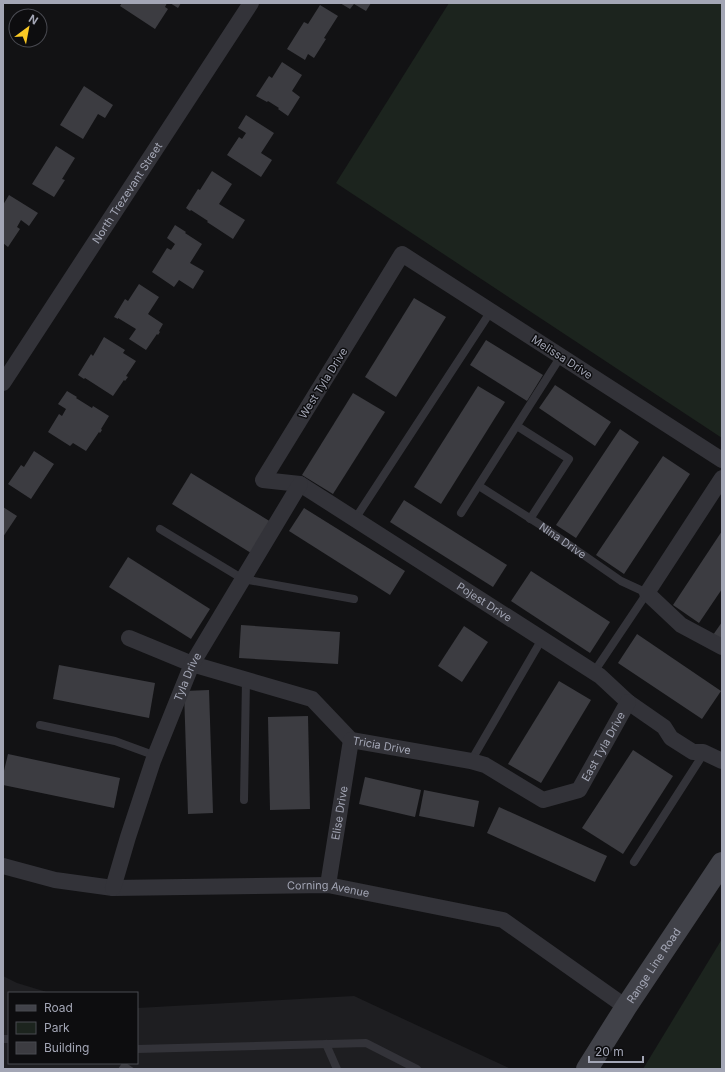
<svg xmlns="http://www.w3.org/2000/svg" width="725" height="1072" viewBox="0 0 725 1072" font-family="Inter,sans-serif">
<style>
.built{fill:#1e1e21}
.green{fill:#1c241e}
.building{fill:#3c3c41}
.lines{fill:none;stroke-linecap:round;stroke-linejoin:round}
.service{stroke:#333339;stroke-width:8}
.minor{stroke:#333339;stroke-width:16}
.secondary{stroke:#414249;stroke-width:22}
.labels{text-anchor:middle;stroke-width:3;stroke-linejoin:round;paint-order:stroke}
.street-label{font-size:11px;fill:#a3a6b5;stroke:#0d0d0f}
</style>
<rect width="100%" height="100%" fill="#121214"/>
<!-- built -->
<polygon class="built" points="3,976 17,983 50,993 9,993 9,1063 137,1063 137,1008 354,996 511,1069 3,1069"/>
<!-- green -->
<g class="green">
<polygon points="449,3 722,3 722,438 336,183"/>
<polygon points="722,939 722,1069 643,1069"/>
</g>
<!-- building -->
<g class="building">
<polygon points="122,3 167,3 165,7 168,9 155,29 120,6"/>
<polygon points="170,3 181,3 178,8"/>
<polygon points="340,3 371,3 366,11 354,4 350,9"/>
<polygon points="320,5 338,16 324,38 326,39 314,58 308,54 305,60 287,49 304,22 308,24"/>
<polygon points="282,62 302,75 292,91 300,97 288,116 278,109 279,108 268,101 267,102 256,96 269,76 272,78"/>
<polygon points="84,86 113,105 105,118 98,114 83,139 60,125"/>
<polygon points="246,115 274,133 261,153 272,160 261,177 227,155 239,137 242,139 246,133 238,128"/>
<polygon points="56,146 75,158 62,179 65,180 54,197 32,184"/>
<polygon points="212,171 232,184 219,204 245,220 233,239 207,222 208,221 191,210 190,211 186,208 198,189 200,190"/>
<polygon points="9,195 38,213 29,226 21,220 17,227 20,229 8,247 3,243 3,205"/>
<polygon points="175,225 186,232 185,233 202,244 190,263 204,271 193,289 179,280 174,287 152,272 167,248 171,250 175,244 167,238"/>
<polygon points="139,284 159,297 148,314 163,324 159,331 160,332 158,335 157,334 146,350 129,339 136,329 118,318 118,319 114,317 125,299 128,301"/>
<polygon points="414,298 446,317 396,397 365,377"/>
<polygon points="104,337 125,350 123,353 136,361 126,376 128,377 125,381 124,380 113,396 85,378 84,379 78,375 91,354 93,356"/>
<polygon points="486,340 543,375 527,401 470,365"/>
<polygon points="555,385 611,422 595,446 539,408"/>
<polygon points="478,386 505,402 441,504 414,487"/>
<polygon points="67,391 77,397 76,398 92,408 93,406 109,416 101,429 102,430 100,433 99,432 86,451 73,443 70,446 48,432 59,414 62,416 66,409 58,404"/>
<polygon points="353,393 385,412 333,494 302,475"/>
<polygon points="620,429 639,442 576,538 556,525"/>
<polygon points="34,451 54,464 31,499 8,484 21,465 24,467"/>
<polygon points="663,456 690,474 624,574 596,555"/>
<polygon points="191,473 271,522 251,553 172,504"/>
<polygon points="404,500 507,565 493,587 390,522"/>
<polygon points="3,507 17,516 3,537"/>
<polygon points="304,508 405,571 390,595 289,531"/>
<polygon points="722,531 722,589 699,623 673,605"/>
<polygon points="128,557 210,609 191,639 109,587"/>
<polygon points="531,571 610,622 590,653 511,601"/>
<polygon points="722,622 722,641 713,635"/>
<polygon points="241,625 340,632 338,664 239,658"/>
<polygon points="464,626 488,642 462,682 438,666"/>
<polygon points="637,634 721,691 702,719 618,663"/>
<polygon points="59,665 155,683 149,718 53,699"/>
<polygon points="559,681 591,700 541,783 508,764"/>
<polygon points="209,690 213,813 188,814 184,691"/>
<polygon points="308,716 310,809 270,810 268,717"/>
<polygon points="633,750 673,776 623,854 582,828"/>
<polygon points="8,754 120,778 114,808 3,785 3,775"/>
<polygon points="365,777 421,790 415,817 359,804"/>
<polygon points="424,790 479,801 474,827 419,816"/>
<polygon points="499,807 607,856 595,882 487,833"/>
<polygon points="122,1063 126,1063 135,1069 118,1069"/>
</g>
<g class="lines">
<!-- service -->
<g class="service">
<polyline points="517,426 569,459 530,519"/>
<path id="s1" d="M479,486l60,38 82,57 26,12 -53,79"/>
<polyline points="461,513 561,356"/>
<polyline points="355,519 491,311"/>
<polyline points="160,529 243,579 354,599"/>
<polyline points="40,725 115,741 156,756"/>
<polyline points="471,761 542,639"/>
<polyline points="244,800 246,679"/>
<polyline points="634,862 704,753"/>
<polyline points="3,1039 9,1039"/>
<polyline points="326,1044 337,1069"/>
<polyline points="137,1049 366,1043 417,1069"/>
</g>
<!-- minor -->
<g class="minor">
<path id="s2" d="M3,383l248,-380"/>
<path id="s3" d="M722,460l-320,-206 -139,226 37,4 300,192 28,26 36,25 7,11 22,14h10l19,9"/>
<polyline points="722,478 647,593 681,625 722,647"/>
<path id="s4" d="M129,638l63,26 120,35 39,41 120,21 14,4 58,35 36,-10 49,-88"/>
<path id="s5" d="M3,866l52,14 58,8 215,-3 175,35 123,87"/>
<path id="s6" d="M328,885l23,-145"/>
<path id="s7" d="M113,888l15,-51 25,-76 39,-97 108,-180"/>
</g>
<!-- secondary -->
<path class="secondary" id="s8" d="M587,1069l39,-62 96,-144"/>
</g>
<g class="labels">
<!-- street labels -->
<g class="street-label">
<text dy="4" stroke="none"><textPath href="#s2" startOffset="227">North Trezevant Street</textPath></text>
<text transform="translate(562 357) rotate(33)" y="4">Melissa Drive</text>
<text transform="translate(323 383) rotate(-58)" y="4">West Tyla Drive</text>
<text dy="4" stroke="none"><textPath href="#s1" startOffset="100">Nina Drive</textPath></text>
<text dy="4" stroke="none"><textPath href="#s3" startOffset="902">Pojest Drive</textPath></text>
<text dy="4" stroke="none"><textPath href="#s7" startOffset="224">Tyla Drive</textPath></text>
<text dy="4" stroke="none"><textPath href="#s4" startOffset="281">Tricia Drive</textPath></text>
<text dy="4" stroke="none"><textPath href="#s4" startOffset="541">East Tyla Drive</textPath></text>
<text dy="4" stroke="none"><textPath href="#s6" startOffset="73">Elise Drive</textPath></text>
<text dy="4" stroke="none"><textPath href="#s5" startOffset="328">Corning Avenue</textPath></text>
<text dy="4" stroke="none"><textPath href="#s8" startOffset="123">Range Line Road</textPath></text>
</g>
</g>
<!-- border -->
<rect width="725" height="1072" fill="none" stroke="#a3a6b5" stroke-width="8"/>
<!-- legend -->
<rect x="8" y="992" width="130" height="72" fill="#0d0d0f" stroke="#494a51"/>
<rect x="16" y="1005" width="20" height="6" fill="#414249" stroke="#494a51"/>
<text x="44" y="1012" font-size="12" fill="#a3a6b5">Road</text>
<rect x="16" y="1022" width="20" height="12" fill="#1c241e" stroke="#494a51"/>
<text x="44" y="1032" font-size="12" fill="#a3a6b5">Park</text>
<rect x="16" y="1042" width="20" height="12" fill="#3c3c41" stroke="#494a51"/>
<text x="44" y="1052" font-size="12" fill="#a3a6b5">Building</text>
<!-- north arrow -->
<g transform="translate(28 28) rotate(32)"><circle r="19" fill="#0d0d0f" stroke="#494a51"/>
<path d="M0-3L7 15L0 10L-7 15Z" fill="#fac924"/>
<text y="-6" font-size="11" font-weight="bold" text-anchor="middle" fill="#a3a6b5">N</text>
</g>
<!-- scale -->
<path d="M589 1056v6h54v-6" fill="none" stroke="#a3a6b5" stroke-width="2"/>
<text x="595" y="1056" font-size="12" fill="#a3a6b5" stroke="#0d0d0f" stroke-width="3" paint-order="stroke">20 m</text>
</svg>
